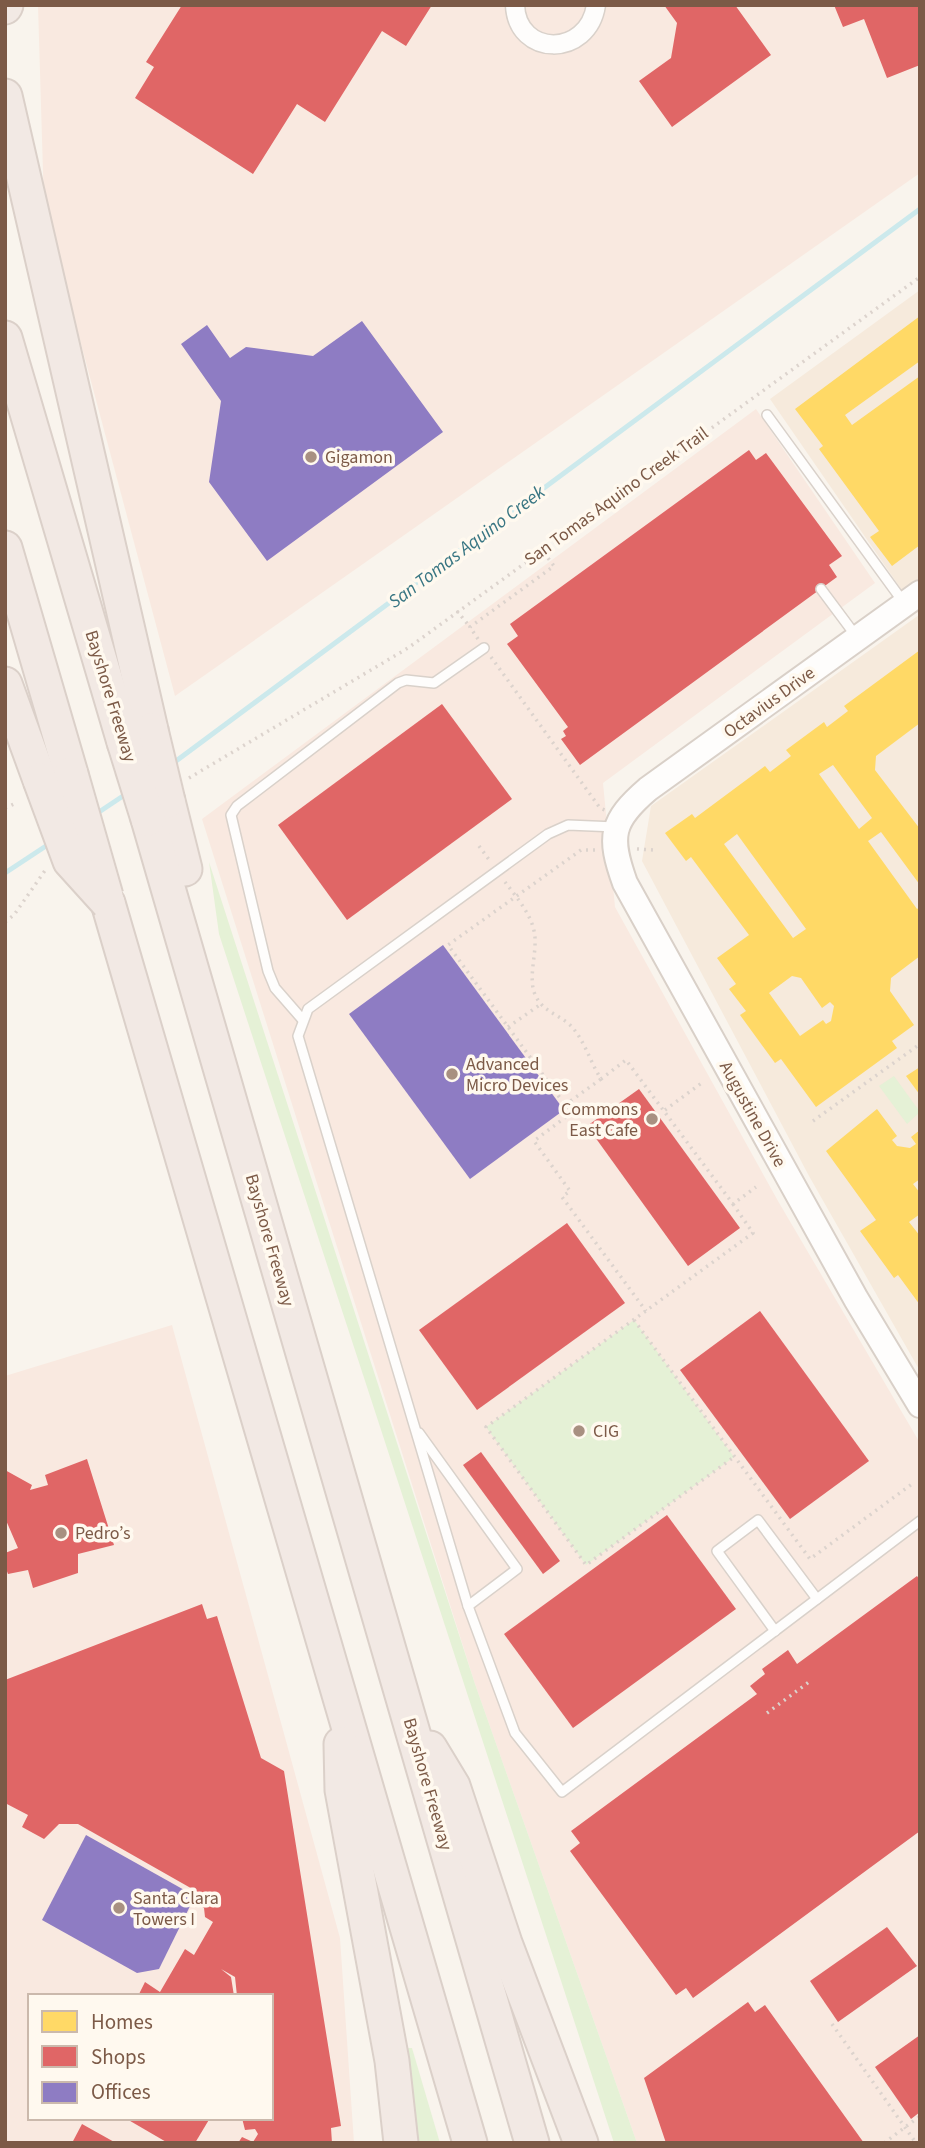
<svg xmlns="http://www.w3.org/2000/svg" width="925" height="2148" viewBox="0 0 925 2148" font-family="'Source Sans 3',sans-serif">
<style>
.residential{fill:#f6eadc}
.commercial{fill:#f9e9e0;fill-rule:evenodd}
.green{fill:#e5f1d6}
.homes{fill:#ffd966;fill-rule:evenodd}
.shops{fill:#e06666}
.offices{fill:#8e7cc3}
.lines{fill:none;stroke-linecap:round;stroke-linejoin:round}
.stream{stroke:#cce9ec;stroke-width:5}
.lane-casing{stroke:#d9d1ca;stroke-width:12}
.street-casing{stroke:#d9d1ca;stroke-width:21}
.secondary-casing{stroke:#d9d0c8;stroke-width:28}
.highway-casing{stroke:#dbd0c9;stroke-width:37}
.path{stroke:#dcd3cd;stroke-width:3.5;stroke-dasharray:2 5;stroke-linecap:butt}
.lane{stroke:#fefdfc;stroke-width:9}
.street{stroke:#fefdfc;stroke-width:18}
.secondary{stroke:#fefdfc;stroke-width:24}
.highway{stroke:#f2e9e4;stroke-width:33}
.highway-bridge-casing{stroke:#dbd0c9;stroke-width:37;stroke-linecap:butt}
.highway-bridge{stroke:#f2e9e4;stroke-width:33}
.poi-dot{fill:#a89081;stroke:#fff9ef;stroke-width:2.5}
.labels{text-anchor:middle;stroke-width:7;stroke-linejoin:round;paint-order:stroke}
.poi-label{font-size:18px;fill:#7c5a47;stroke:#fff9ef;text-anchor:start}
.street-label{font-size:18px;fill:#7c5a47;stroke:#fff9ef}
.water-label{font-size:19px;font-style:italic;fill:#397683;stroke:#fff9ef}
</style>
<rect width="100%" height="100%" fill="#f9f4ed"/>
<!-- residential -->
<polygon class="residential" points="920,290 920,1371 809,1176 642,861 651,806 919,615 770,399"/>
<!-- commercial -->
<g class="commercial">
<polygon points="38,5 920,5 920,173 175,696 44,205"/>
<polygon points="756,409 875,583 603,783 615,907 778,1201 920,1443 920,2143 637,2143 475,1684 202,819"/>
<path d="M172,1325l168,613 14,205h-349v-767zM30,1996h241v122h-241z"/>
</g>
<!-- green -->
<g class="green">
<polygon points="209,862 475,1684 637,2143 614,2143 219,934"/>
<polygon points="894,1076 920,1112 907,1124 879,1086"/>
<polygon points="634,1320 734,1457 586,1565 486,1427"/>
<polygon points="404,2048 412,2048 440,2143 412,2143"/>
</g>
<!-- homes -->
<g class="homes">
<polygon points="920,316 920,361 845,415 852,425 920,376 920,545 892,566 870,537 879,531 819,449 823,446 795,409"/>
<path d="M920,650v73l-44,33 -1,14 45,59v56l-39,-53 -13,9 49,68 3,-2v49l-29,22 -1,13 24,34 -22,16 5,7 -81,59 -35,-48 -6,4 -35,-48 6,-4 -17,-22 7,-5 -19,-26 32,-23 -58,-78 -5,4 -21,-28 27,-19 3,4 70,-52 5,6 21,-16 -5,-6 38,-28 3,5 21,-16 -4,-5zM833,765l39,53 -13,11 -40,-55zM737,834l69,95 -13,9 -69,-94zM792,976l9,2 21,30 8,-6 4,4 -3,15 -5,3 -3,-4 -23,16 -31,-43z"/>
<polygon points="920,1067 920,1095 906,1076"/>
<polygon points="877,1109 897,1136 892,1140 897,1146 910,1148 916,1144 911,1137 920,1130 920,1179 913,1184 920,1193 920,1214 909,1222 920,1236 920,1305 898,1275 894,1278 860,1231 876,1220 826,1151"/>
</g>
<!-- shops -->
<g class="shops">
<polygon points="182,5 432,5 406,46 382,31 325,122 297,104 253,174 135,98 154,67 146,62"/>
<polygon points="664,5 735,5 771,55 672,127 639,81 671,58 677,23"/>
<polygon points="834,5 920,5 920,65 887,78 864,19 843,27"/>
<polygon points="749,450 756,460 766,453 842,556 829,565 837,577 580,765 561,739 566,736 563,731 568,727 507,644 518,636 510,624"/>
<polygon points="442,704 512,799 347,920 278,825"/>
<polygon points="639,1089 740,1228 688,1266 587,1126"/>
<polygon points="567,1223 625,1303 477,1410 419,1330"/>
<polygon points="760,1311 869,1461 790,1519 680,1370"/>
<polygon points="481,1452 560,1561 543,1574 463,1465"/>
<polygon points="87,1459 114,1545 78,1554 78,1573 33,1588 28,1570 8,1574 5,1566 5,1553 18,1548 5,1518 5,1470 32,1485 30,1490 48,1485 45,1475"/>
<polygon points="667,1515 736,1609 573,1728 504,1634"/>
<polygon points="917,1576 920,1580 920,1831 693,1998 686,1988 676,1995 570,1851 580,1843 571,1831 757,1694 750,1686 765,1674 762,1669 788,1650 797,1664"/>
<polygon points="202,1604 207,1619 217,1616 261,1758 284,1771 341,2126 331,2128 332,2143 238,2143 242,2137 253,2142 258,2134 255,2129 245,2130 242,2118 271,2118 271,1996 237,1996 235,1977 221,1969 231,1977 234,1996 138,1996 145,1982 160,1992 185,1949 194,1955 213,1922 205,1917 204,1908 197,1904 203,1895 78,1824 59,1824 44,1839 22,1827 28,1815 5,1803 5,1680"/>
<polygon points="887,1927 917,1966 838,2022 810,1981"/>
<polygon points="748,2002 755,2012 765,2005 864,2143 666,2143 644,2078"/>
<polygon points="920,2035 920,2112 911,2119 875,2067"/>
<polygon points="125,2118 210,2118 195,2143 168,2143"/>
<polygon points="82,2124 116,2143 72,2143"/>
</g>
<!-- offices -->
<g class="offices">
<polygon points="362,321 443,432 267,561 209,482 221,401 181,344 207,325 230,358 246,347 313,356"/>
<polygon points="443,945 564,1110 470,1179 349,1014"/>
<polygon points="86,1835 195,1896 159,1969 137,1973 42,1920"/>
</g>
<g class="lines">
<!-- stream -->
<g class="stream">
<polyline points="172,764 920,209"/>
<polyline points="96,814 129,792"/>
<polyline points="5,873 52,842"/>
</g>
<defs>
<g id="lane">
<polyline points="767,415 904,603"/>
<polyline points="821,589 856,636"/>
<polyline points="616,827 568,825 548,834 308,1009 298,1036 468,1606 515,1733 562,1792 920,1521"/>
<polyline points="302,1019 275,988 268,971 231,815 237,806 398,683 406,680 434,683 484,648"/>
<polyline points="419,1433 517,1569 468,1606"/>
<polyline points="775,1631 717,1551 758,1520 817,1599"/>
</g>
<path id="street" d="M515,5c2,52 73,53 81,0"/>
<path id="secondary" d="M920,593l-272,196c-37,32 -40,47 -23,94l231,416 64,106"/>
<g id="highway">
<polyline points="5,7 6,5"/>
<polyline points="5,96 151,730"/>
<polyline points="5,338 124,742"/>
<polyline points="5,548 71,774"/>
<polyline points="5,684 40,780"/>
<polyline points="168,801 185,869"/>
<polyline points="148,819 532,2143"/>
<polyline points="108,903 470,2143"/>
<polyline points="341,1744 342,1790 392,2061 401,2143"/>
<polyline points="430,1748 453,1786 505,1943 581,2143"/>
</g>
</defs>
<!-- lane casing -->
<use href="#lane" class="lane-casing"/>
<!-- street casing -->
<use href="#street" class="street-casing"/>
<!-- secondary casing -->
<use href="#secondary" class="secondary-casing"/>
<!-- highway casing -->
<use href="#highway" class="highway-casing"/>
<!-- path -->
<g class="path">
<polyline points="457,611 470,627"/>
<polyline points="478,639 470,627 554,566 542,550"/>
<polyline points="491,657 600,808 605,810"/>
<polyline points="189,778 408,648 920,277"/>
<polyline points="5,808 14,804"/>
<polyline points="479,846 490,861"/>
<polyline points="637,849 655,850"/>
<polyline points="595,850 581,850 448,945 571,1113 534,1141 570,1191 562,1197 646,1311"/>
<path d="M505,882c12,16 29,35 30,56 1,18 -6,37 -1,54 7,19 22,21 35,32 15,14 21,38 32,55l25,-19 107,144 23,-17"/>
<polyline points="5,922 14,915 46,869"/>
<polyline points="508,1027 541,1004"/>
<polyline points="565,1105 601,1079"/>
<polyline points="665,1110 703,1082"/>
<polyline points="813,1121 920,1044"/>
<polyline points="733,1204 753,1233 486,1427 586,1565 734,1457"/>
<polyline points="634,1320 810,1559 912,1484"/>
<polyline points="767,1713 809,1682"/>
<polyline points="832,2024 916,2143"/>
<polyline points="884,2143 920,2116"/>
</g>
<!-- lane -->
<use href="#lane" class="lane"/>
<!-- street -->
<use href="#street" class="street"/>
<!-- secondary -->
<use href="#secondary" class="secondary"/>
<!-- highway -->
<use href="#highway" class="highway"/>
<defs>
<g id="highway-bridge">
<polyline points="151,730 168,801"/>
<polyline points="124,742 148,819"/>
<polyline points="71,774 106,896"/>
<polyline points="40,780 70,861 108,903"/>
</g>
</defs>
<!-- highway-bridge casing -->
<use href="#highway-bridge" class="highway-bridge-casing"/>
<!-- highway-bridge -->
<use href="#highway-bridge" class="highway-bridge"/>
</g>
<!-- markers -->
<g class="poi-dot">
<circle cx="311" cy="457" r="7"/>
<circle cx="452" cy="1074" r="7"/>
<circle cx="652" cy="1119" r="7"/>
<circle cx="579" cy="1431" r="7"/>
<circle cx="61" cy="1533" r="7"/>
<circle cx="119" cy="1908" r="7"/>
</g>
<g class="labels">
<!-- poi labels -->
<g class="poi-label">
<text x="325" y="463">Gigamon</text>
<text x="466" y="1070">Advanced<tspan x="466" dy="21">Micro Devices</tspan></text>
<text x="638" y="1115" text-anchor="end">Commons<tspan x="638" dy="21">East Cafe</tspan></text>
<text x="593" y="1437">CIG</text>
<text x="75" y="1539">Pedro’s</text>
<text x="133" y="1904">Santa Clara<tspan x="133" dy="21">Towers I</tspan></text>
</g>
<!-- street labels -->
<g class="street-label">
<text transform="translate(616 496) rotate(-36)" y="6">San Tomas Aquino Creek Trail</text>
<text transform="translate(111 696) rotate(73)" y="6">Bayshore Freeway</text>
<text transform="translate(769 702) rotate(-36)" y="6">Octavius Drive</text>
<text transform="translate(753 1114) rotate(61)" y="6">Augustine Drive</text>
<text transform="translate(270 1240) rotate(74)" y="6">Bayshore Freeway</text>
<text transform="translate(428 1784) rotate(74)" y="6">Bayshore Freeway</text>
</g>
<!-- water labels -->
<g class="water-label">
<text transform="translate(466 546) rotate(-37)" y="7">San Tomas Aquino Creek</text>
</g>
</g>
<!-- border -->
<rect width="925" height="2148" fill="none" stroke="#7c5a47" stroke-width="14"/>
<!-- legend -->
<rect x="28" y="1994" width="245" height="126" fill="#fff9ef" stroke="#cbb9ac" stroke-width="2"/>
<rect x="42" y="2011" width="35" height="21" fill="#ffd966" stroke="#cbb9ac" stroke-width="2"/>
<text x="91" y="2029" font-size="21" fill="#7c5a47">Homes</text>
<rect x="42" y="2046" width="35" height="21" fill="#e06666" stroke="#cbb9ac" stroke-width="2"/>
<text x="91" y="2064" font-size="21" fill="#7c5a47">Shops</text>
<rect x="42" y="2082" width="35" height="21" fill="#8e7cc3" stroke="#cbb9ac" stroke-width="2"/>
<text x="91" y="2099" font-size="21" fill="#7c5a47">Offices</text>
</svg>
